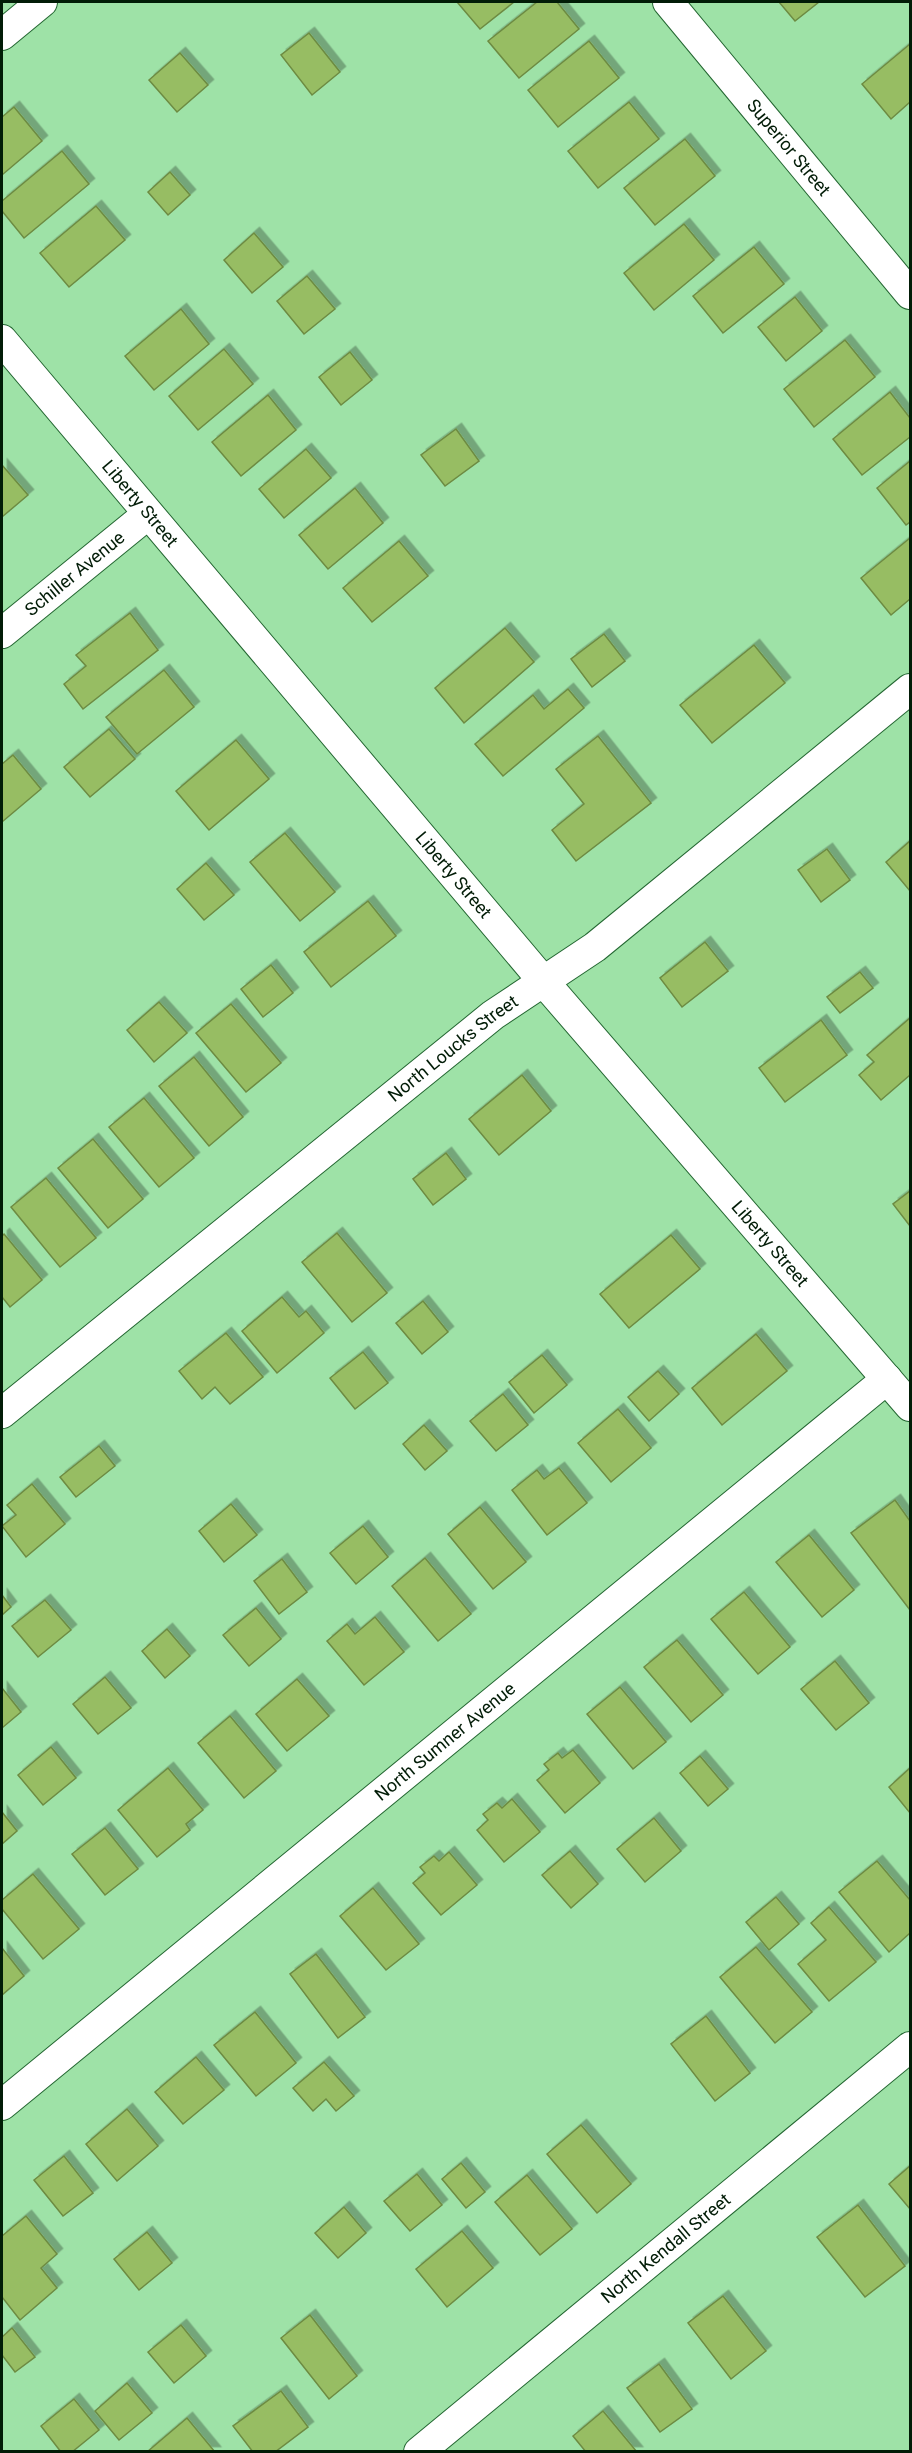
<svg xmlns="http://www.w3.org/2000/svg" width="912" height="2453" viewBox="0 0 912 2453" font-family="Roboto,sans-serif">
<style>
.building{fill:#97bd63;stroke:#6d8b42;stroke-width:1.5;filter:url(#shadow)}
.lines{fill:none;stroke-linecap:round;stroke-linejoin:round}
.street-casing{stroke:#246732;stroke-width:32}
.street{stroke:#fff;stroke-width:30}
.labels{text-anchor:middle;stroke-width:5;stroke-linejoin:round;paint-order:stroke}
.street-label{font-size:18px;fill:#021c07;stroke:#abf0b4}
</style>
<defs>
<filter id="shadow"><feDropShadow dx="5.5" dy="-5.5" stdDeviation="0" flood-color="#0004"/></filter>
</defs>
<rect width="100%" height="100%" fill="#9ee2a7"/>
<!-- building -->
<g class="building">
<polygon points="457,2 514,2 480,29"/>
<polygon points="537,2 557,2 579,29 519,78 488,41"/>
<polygon points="779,2 819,2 795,21"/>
<polygon points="309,33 340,72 312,95 281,55"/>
<polygon points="589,41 619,78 558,127 528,90"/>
<polygon points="910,44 910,102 891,119 862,84"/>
<polygon points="180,53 208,85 177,112 149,80"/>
<polygon points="629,102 659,139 598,188 568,151"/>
<polygon points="14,107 42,141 2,175 2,117"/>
<polygon points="685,139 715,176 655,225 624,188"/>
<polygon points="62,151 89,184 24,238 2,211 2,201"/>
<polygon points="170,172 190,195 168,215 148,192"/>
<polygon points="96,206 125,240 69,287 40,253"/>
<polygon points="684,224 714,260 654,310 624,273"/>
<polygon points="254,233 283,267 252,293 224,260"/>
<polygon points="754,247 784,284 723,333 693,296"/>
<polygon points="307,276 335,309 304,334 277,301"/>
<polygon points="795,297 822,331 786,361 758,327"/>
<polygon points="181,309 209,344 154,390 125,356"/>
<polygon points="845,340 875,377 814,427 784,389"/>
<polygon points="224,349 253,384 198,430 169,396"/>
<polygon points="350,352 372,380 341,405 319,377"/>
<polygon points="890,392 910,418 910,437 862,475 833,439"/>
<polygon points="268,395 296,430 241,476 212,442"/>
<polygon points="456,429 479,461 445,486 421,455"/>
<polygon points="306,449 331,478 284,518 259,489"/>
<polygon points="910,461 910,522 906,525 877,488"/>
<polygon points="2,465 28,495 2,517"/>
<polygon points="355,488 383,523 328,569 299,535"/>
<polygon points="910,538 910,599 891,615 861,578"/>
<polygon points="399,541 428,576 372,622 343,588"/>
<polygon points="130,613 158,650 83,709 64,684 86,666 76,655"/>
<polygon points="505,628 534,662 464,723 435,688"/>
<polygon points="604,634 625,661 592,687 571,659"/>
<polygon points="754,645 785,683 712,743 680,705"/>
<polygon points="164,670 194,707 137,754 106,717"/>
<polygon points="568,689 584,708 503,776 475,744 533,695 544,709"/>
<polygon points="109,729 135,759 90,797 64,767"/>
<polygon points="598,736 651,803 576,861 552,830 584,804 556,769"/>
<polygon points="236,740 269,779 209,830 176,791"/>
<polygon points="13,755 41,789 2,822 2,764"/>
<polygon points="285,833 335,892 300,921 250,862"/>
<polygon points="910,841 910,891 886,862"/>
<polygon points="827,849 850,880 821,902 798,870"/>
<polygon points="206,863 234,895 204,920 177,889"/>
<polygon points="368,901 396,936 331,987 304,952"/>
<polygon points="705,942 728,971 682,1007 660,978"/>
<polygon points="271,965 293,993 263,1017 241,989"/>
<polygon points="860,972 873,988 840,1013 827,997"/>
<polygon points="159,1002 187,1033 154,1062 127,1030"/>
<polygon points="231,1004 281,1063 246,1092 196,1033"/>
<polygon points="910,1018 910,1075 881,1100 859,1075 874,1062 867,1055"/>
<polygon points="821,1020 847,1055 785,1102 759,1068"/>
<polygon points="194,1057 243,1117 209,1146 159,1086"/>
<polygon points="522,1075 551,1111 499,1155 469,1119"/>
<polygon points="144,1098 194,1158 159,1187 109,1127"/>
<polygon points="93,1139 143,1199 108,1228 58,1168"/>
<polygon points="446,1153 466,1179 433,1205 413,1179"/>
<polygon points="46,1178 96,1238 60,1267 11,1207"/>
<polygon points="910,1191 910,1226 893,1204"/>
<polygon points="337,1233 387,1293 352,1322 302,1262"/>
<polygon points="4,1234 42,1280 10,1307 2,1297 2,1236"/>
<polygon points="671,1235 700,1269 629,1328 600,1294"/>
<polygon points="282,1297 299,1317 306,1311 324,1333 277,1373 242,1331"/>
<polygon points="423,1301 448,1332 422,1354 396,1323"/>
<polygon points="226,1333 263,1377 230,1404 215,1387 202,1399 179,1371"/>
<polygon points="756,1334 787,1371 722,1425 692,1388"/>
<polygon points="363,1352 388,1383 355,1409 330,1378"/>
<polygon points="542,1355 567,1385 534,1413 509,1382"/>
<polygon points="658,1371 679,1394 649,1421 628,1397"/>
<polygon points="503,1394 528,1425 496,1451 470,1421"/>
<polygon points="618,1409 651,1448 611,1482 578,1443"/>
<polygon points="424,1425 447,1451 425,1470 403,1444"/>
<polygon points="99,1446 115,1466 76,1497 60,1477"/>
<polygon points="559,1468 587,1503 547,1535 512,1490 537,1470 544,1479"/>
<polygon points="32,1484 65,1524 26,1557 2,1526 16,1515 7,1505"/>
<polygon points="895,1500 910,1521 910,1610 851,1533"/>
<polygon points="231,1504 257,1535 224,1562 199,1531"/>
<polygon points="480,1507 526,1562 493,1589 448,1534"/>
<polygon points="363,1526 388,1557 356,1584 330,1553"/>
<polygon points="809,1535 854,1590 822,1617 776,1562"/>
<polygon points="425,1558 471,1614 438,1641 392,1586"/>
<polygon points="282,1559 307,1592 279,1614 254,1581"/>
<polygon points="744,1592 790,1647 758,1674 711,1619"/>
<polygon points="2,1595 11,1607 2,1615"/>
<polygon points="45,1600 71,1630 38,1657 12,1626"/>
<polygon points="256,1608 281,1639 249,1666 223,1635"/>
<polygon points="375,1617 404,1652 364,1685 327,1641 347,1624 355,1634"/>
<polygon points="167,1629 190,1656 165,1678 142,1651"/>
<polygon points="677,1640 723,1695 691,1722 644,1667"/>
<polygon points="835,1661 869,1703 836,1730 801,1689"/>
<polygon points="105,1677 131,1708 98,1734 73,1704"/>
<polygon points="297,1679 329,1716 287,1751 256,1714"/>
<polygon points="620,1687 666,1742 633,1769 587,1714"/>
<polygon points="2,1688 21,1712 2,1728"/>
<polygon points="230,1716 276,1771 244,1798 198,1743"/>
<polygon points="51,1747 76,1778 43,1805 18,1775"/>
<polygon points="573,1750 600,1783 565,1813 537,1780 549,1770 544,1764 558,1753 562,1758"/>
<polygon points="700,1756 728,1789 708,1806 680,1773"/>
<polygon points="168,1768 203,1810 186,1824 190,1830 157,1857 118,1810"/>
<polygon points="910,1768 910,1813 889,1787"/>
<polygon points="512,1799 540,1832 504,1862 477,1830 488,1820 483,1814 497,1803 502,1808"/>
<polygon points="2,1812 17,1831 2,1844"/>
<polygon points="654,1818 681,1851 645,1882 617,1849"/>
<polygon points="105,1828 138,1869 105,1895 72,1854"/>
<polygon points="570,1851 598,1884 571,1908 542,1875"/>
<polygon points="449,1852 477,1885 441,1915 413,1883 425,1873 420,1867 434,1856 439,1861"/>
<polygon points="877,1861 910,1900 910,1933 889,1952 839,1892"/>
<polygon points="33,1874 79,1929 43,1959 2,1909 2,1900"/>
<polygon points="373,1888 419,1944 386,1970 340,1916"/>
<polygon points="776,1897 799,1924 769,1950 746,1922"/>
<polygon points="829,1907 876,1962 829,2001 798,1964 826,1940 811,1923"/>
<polygon points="756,1947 812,2012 775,2043 720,1977"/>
<polygon points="2,1948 24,1976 2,1995"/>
<polygon points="316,1954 365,2017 338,2038 290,1974"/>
<polygon points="255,2012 296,2063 256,2096 214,2045"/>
<polygon points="706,2016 750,2073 715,2101 671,2044"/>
<polygon points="196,2057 224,2090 183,2124 155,2092"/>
<polygon points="324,2062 354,2096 336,2111 326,2099 313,2111 293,2088"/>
<polygon points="127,2109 158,2146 117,2181 86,2144"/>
<polygon points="581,2125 631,2184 597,2213 547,2154"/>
<polygon points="64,2156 93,2193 63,2216 34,2180"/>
<polygon points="461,2163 485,2192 466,2208 442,2179"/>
<polygon points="910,2166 910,2209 889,2184"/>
<polygon points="417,2174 442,2205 410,2231 384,2201"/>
<polygon points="527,2175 572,2229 540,2255 495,2202"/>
<polygon points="858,2205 905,2266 865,2297 817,2237"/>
<polygon points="344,2207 366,2233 338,2258 315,2233"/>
<polygon points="26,2216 57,2254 41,2268 57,2288 20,2320 2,2297 2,2236"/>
<polygon points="462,2231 493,2268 447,2307 416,2269"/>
<polygon points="147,2232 172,2263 139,2290 114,2259"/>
<polygon points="723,2296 766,2351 731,2379 688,2323"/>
<polygon points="310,2315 357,2376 329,2399 281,2338"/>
<polygon points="181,2325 206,2356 174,2383 148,2352"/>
<polygon points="12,2328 35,2357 15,2372 2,2355 2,2337"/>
<polygon points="659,2364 692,2409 660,2432 627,2388"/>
<polygon points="127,2383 152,2413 119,2440 95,2411"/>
<polygon points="281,2391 308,2427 275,2452 253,2452 233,2426"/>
<polygon points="74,2399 99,2430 72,2452 61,2452 41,2426"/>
<polygon points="603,2411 637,2452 586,2452 573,2436"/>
<polygon points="187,2418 215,2452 147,2452"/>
</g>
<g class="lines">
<defs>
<g id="street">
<path id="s1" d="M668,2l242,292"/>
<polyline points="2,35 42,2"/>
<path id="s2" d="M2,340l542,642 366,424"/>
<path id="s3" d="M2,633l146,-119"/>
<path id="s4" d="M2,1413l491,-398 102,-68 315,-258"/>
<path id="s5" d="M2,2105l885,-726"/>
<path id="s6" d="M419,2452l491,-405"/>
</g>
</defs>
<!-- street casing -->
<use href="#street" class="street-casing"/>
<!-- street -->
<use href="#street" class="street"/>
</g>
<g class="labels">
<!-- street labels -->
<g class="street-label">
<text dy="6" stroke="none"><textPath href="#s1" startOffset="189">Superior Street</textPath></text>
<text dy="6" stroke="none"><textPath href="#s2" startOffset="214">Liberty Street</textPath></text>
<text dy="6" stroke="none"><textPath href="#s3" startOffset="94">Schiller Avenue</textPath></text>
<text dy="6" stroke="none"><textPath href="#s2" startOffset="700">Liberty Street</textPath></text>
<text dy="6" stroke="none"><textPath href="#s4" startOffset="580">North Loucks Street</textPath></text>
<text dy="6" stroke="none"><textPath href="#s2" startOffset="1186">Liberty Street</textPath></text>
<text dy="6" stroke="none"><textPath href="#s5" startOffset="573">North Sumner Avenue</textPath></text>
<text dy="6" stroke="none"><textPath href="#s6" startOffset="320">North Kendall Street</textPath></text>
</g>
</g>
<!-- border -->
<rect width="912" height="2453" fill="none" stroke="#021c07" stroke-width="6"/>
</svg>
